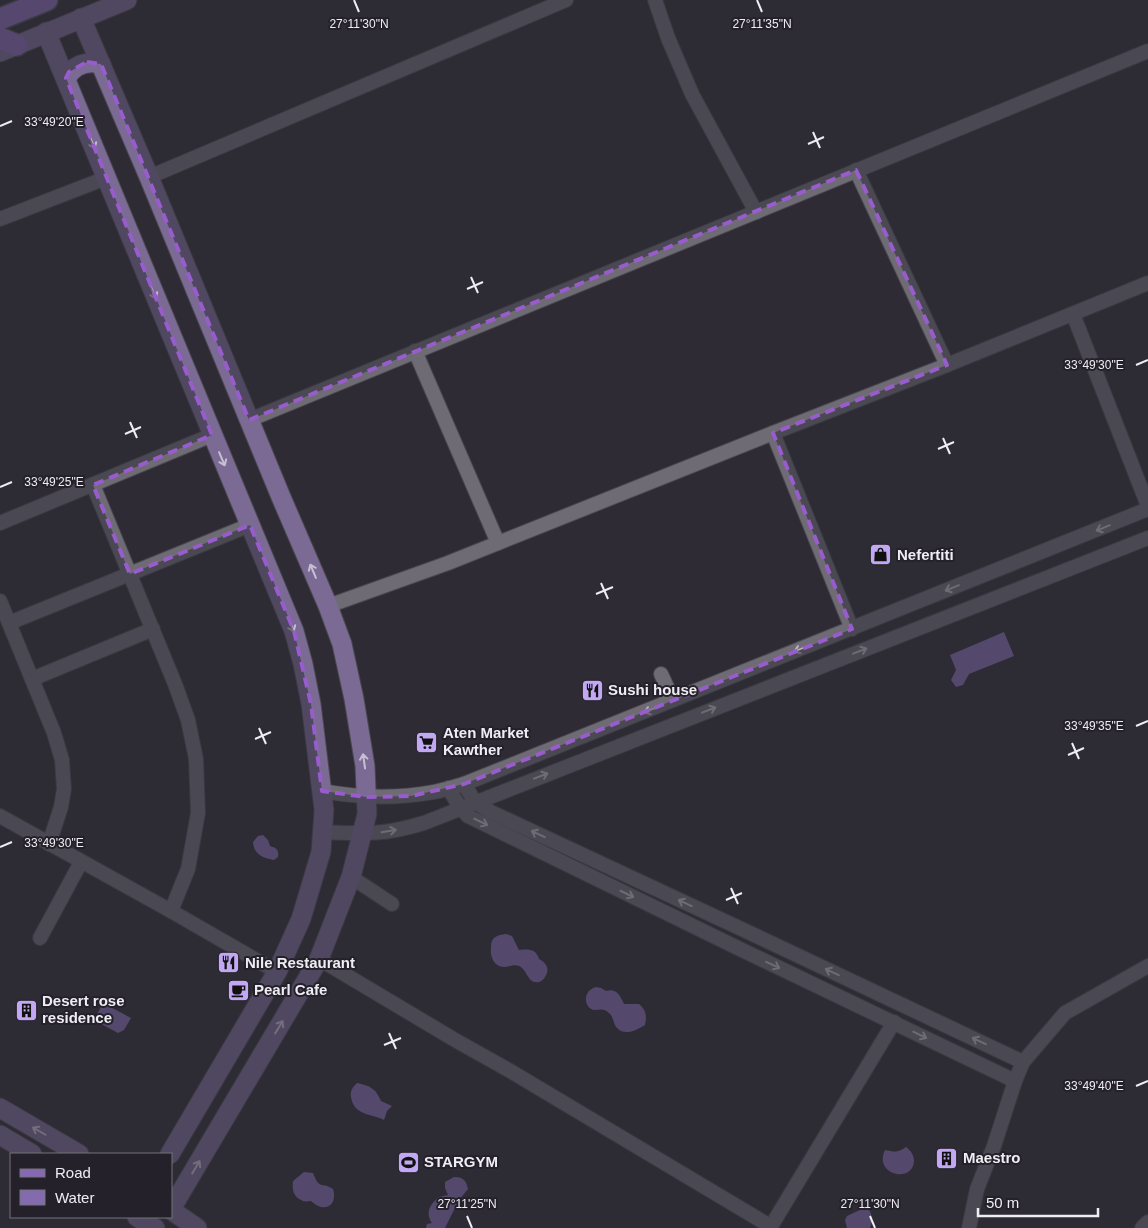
<svg xmlns="http://www.w3.org/2000/svg" width="1148" height="1228" viewBox="0 0 1148 1228" font-family="Arial,sans-serif">
<style>
.water{fill:#846baf}
.lines{fill:none;stroke-linecap:round;stroke-linejoin:round}
.street-casing{stroke:#4a474f;stroke-width:16}
.secondary-casing{stroke:#4a474f;stroke-width:21}
.primary-casing{stroke:#4a474f;stroke-width:24}
.street{stroke:#6e6b75;stroke-width:14}
.secondary{stroke:#7a6a94;stroke-width:19}
.primary{stroke:#8769b3;stroke-width:21}
.oneway{stroke:#c6bfd2}
.oneway2{stroke:#bbb9c1}
.marked{fill:none;stroke:#985ccc;stroke-width:4;stroke-dasharray:10 6;stroke-linejoin:round}
.ticks{fill:none;stroke:#efedf3;stroke-width:2}
.labels{text-anchor:middle;stroke-width:4;stroke-linejoin:round;paint-order:stroke}
.poi-label{font-size:15px;font-weight:bold;fill:#efedf3;stroke:#24212a;text-anchor:start}
.ticks-label{font-size:12px;text-anchor:middle;fill:#efedf3;stroke:#24212a;stroke-width:4;stroke-linejoin:round;paint-order:stroke}
</style>
<rect width="100%" height="100%" fill="#2e2b34"/>
<!-- water -->
<g class="water">
<polygon points="1004,632 1014,656 969,674 963,685 956,687 951,680 956,670 950,655"/>
<path d="M263,835l5,5 2,6c7,2 9,4 8,11l-4,3c-11,-2 -20,-5 -21,-18l5,-6z"/>
<path d="M506,934l6,2 7,14c10,-1 17,-1 20,9 8,4 11,11 6,18 -2,3 -3,4 -6,5 -12,2 -11,-12 -20,-16 -5,-2 -10,1 -15,1 -11,-1 -14,-11 -13,-20 0,-10 6,-12 15,-13z"/>
<path d="M596,987l5,1 5,3c10,-3 14,4 18,13h15c7,6 8,11 6,21 -8,5 -21,12 -29,2 -3,-5 -3,-11 -7,-14 -5,-5 -9,-3 -15,-3 -7,-1 -10,-10 -7,-16 2,-4 5,-6 9,-7z"/>
<polygon points="103,1003 131,1018 124,1030 118,1033 94,1020"/>
<path d="M357,1083c14,3 19,6 24,18l11,5 -5,5 -3,9c-13,-7 -30,-4 -33,-23 -1,-7 2,-10 6,-14z"/>
<path d="M906,1147c5,4 8,8 8,14 -1,23 -41,14 -29,-11 10,2 12,3 21,-3z"/>
<path d="M304,1172l9,1c7,18 8,8 20,16 3,9 0,20 -12,18 -4,-1 -7,-4 -10,-6 -3,0 -6,1 -8,0 -10,-4 -11,-11 -10,-20z"/>
<path d="M454,1177c9,0 12,3 14,12l-9,11 -14,28h-19l1,-4 5,-1c-7,-10 -2,-19 7,-26l9,-2 -3,-7v-6z"/>
<path d="M864,1208l6,3c2,6 3,10 0,17h-23l-2,-8 2,-4z"/>
</g>
<g class="lines">
<defs>
<g id="street">
<polyline points="655,0 668,38 692,94 756,212"/>
<polyline points="856,170 947,365"/>
<polyline points="149,177 566,0"/>
<polyline points="0,219 106,178"/>
<polyline points="1073,314 1148,506"/>
<polyline points="415,351 498,543"/>
<polyline points="249,420 1148,51"/>
<polyline points="773,433 852,629"/>
<polyline points="93,485 175,684 188,720 196,759 198,813 188,869 171,911"/>
<polyline points="0,523 212,435"/>
<polyline points="0,601 54,733 62,760 64,789 61,807 49,844"/>
<polyline points="328,606 448,563 773,433 947,365 1148,283"/>
<polyline points="9,623 250,525"/>
<polyline points="661,674 673,700"/>
<polyline points="32,679 153,629"/>
<polyline points="464,784 475,802 491,812 748,932 1023,1062"/>
<path d="M449,788c5,11 10,19 19,28l274,134 273,131"/>
<path d="M322,791c38,7 74,8 112,1 10,-2 20,-5 30,-8l684,-275"/>
<polyline points="0,816 171,911 277,972"/>
<path d="M322,832c20,1 40,2 60,0 14,-1 28,-5 42,-9l724,-285"/>
<polyline points="351,877 392,904"/>
<polyline points="40,938 81,862"/>
<polyline points="319,959 455,1040 512,1072 770,1226"/>
<polyline points="770,1228 894,1022"/>
<polyline points="969,1228 977,1189 994,1146 1015,1081 1023,1062 1065,1013 1148,966"/>
<polyline points="1142,1228 1148,1222"/>
</g>
<g id="secondary">
<polyline points="81,18 149,177 281,497 328,606 342,644 354,699 365,766 367,814 351,877 319,959 171,1209"/>
<polyline points="46,32 294,631 303,664 311,704 324,810 321,852 301,919 277,972 170,1154"/>
<polyline points="0,52 127,0"/>
<path d="M66,78c8,-13 20,-18 35,-14"/>
<polyline points="0,1108 79,1154"/>
<polyline points="0,1135 32,1154"/>
<polyline points="171,1210 197,1228"/>
<polyline points="137,1217 155,1228"/>
</g>
<g id="primary">
<polyline points="0,19 47,0"/>
<polyline points="0,38 17,45"/>
</g>
</defs>
<!-- street casing -->
<use href="#street" class="street-casing"/>
<!-- secondary casing -->
<use href="#secondary" class="secondary-casing"/>
<!-- primary casing -->
<use href="#primary" class="primary-casing"/>
<!-- street -->
<use href="#street" class="street"/>
<!-- secondary -->
<use href="#secondary" class="secondary"/>
<!-- primary -->
<use href="#primary" class="primary"/>
</g>
<!-- one-way arrows -->
<defs><path id="oneway-shaft" d="M-6 0H5M1.5-3L5.5 0L1.5 3" fill="none" stroke-width="1.6" stroke-linecap="round" stroke-linejoin="round" transform="scale(1.25)"/></defs>
<g class="oneway">
<use href="#oneway-shaft" transform="translate(92 142) rotate(68)"/>
<use href="#oneway-shaft" transform="translate(153 292) rotate(68)"/>
<use href="#oneway-shaft" transform="translate(222 459) rotate(67)"/>
<use href="#oneway-shaft" transform="translate(313 571) rotate(-113)"/>
<use href="#oneway-shaft" transform="translate(291 625) rotate(68)"/>
<use href="#oneway-shaft" transform="translate(364 761) rotate(-98)"/>
<use href="#oneway-shaft" transform="translate(279 1027) rotate(-59)"/>
<use href="#oneway-shaft" transform="translate(39 1131) rotate(-150)"/>
<use href="#oneway-shaft" transform="translate(196 1167) rotate(-59)"/>
</g>
<g class="oneway2">
<use href="#oneway-shaft" transform="translate(1103 528) rotate(158)"/>
<use href="#oneway-shaft" transform="translate(952 588) rotate(158)"/>
<use href="#oneway-shaft" transform="translate(801 649) rotate(158)"/>
<use href="#oneway-shaft" transform="translate(860 651) rotate(-21)"/>
<use href="#oneway-shaft" transform="translate(651 710) rotate(158)"/>
<use href="#oneway-shaft" transform="translate(709 710) rotate(-21)"/>
<use href="#oneway-shaft" transform="translate(541 776) rotate(-21)"/>
<use href="#oneway-shaft" transform="translate(481 822) rotate(26)"/>
<use href="#oneway-shaft" transform="translate(389 831) rotate(-9)"/>
<use href="#oneway-shaft" transform="translate(538 834) rotate(-155)"/>
<use href="#oneway-shaft" transform="translate(627 894) rotate(26)"/>
<use href="#oneway-shaft" transform="translate(685 903) rotate(-155)"/>
<use href="#oneway-shaft" transform="translate(773 965) rotate(25)"/>
<use href="#oneway-shaft" transform="translate(832 972) rotate(-155)"/>
<use href="#oneway-shaft" transform="translate(920 1035) rotate(26)"/>
<use href="#oneway-shaft" transform="translate(979 1041) rotate(-155)"/>
</g>
<!-- marked area -->
<path d="M0 0H1148V1228H0ZM87,62l14,2 148,356 607,-250 91,195 -174,68 79,196 -388,155 -53,12 -45,1 -44,-6 -11,-87 -17,-73 -44,-106 -120,49 -37,-89 119,-50 -146,-357 3,-6z" fill="#2e2b34" fill-opacity=".55" fill-rule="evenodd"/>
<path class="marked" d="M87,62l14,2 148,356 607,-250 91,195 -174,68 79,196 -388,155 -53,12 -45,1 -44,-6 -11,-87 -17,-73 -44,-106 -120,49 -37,-89 119,-50 -146,-357 3,-6z"/>
<!-- ticks -->
<path class="ticks" d="M354,0l5,12M757,0l5,12M0,126l12,-5M813,132l7,16M808,144l16,-7M471,277l7,16M467,289l16,-7M1136,365l12,-5M130,422l7,16M125,434l16,-7M943,438l7,16M938,449l16,-7M0,487l12,-5M601,583l7,16M596,594l17,-7M1136,726l12,-5M259,728l7,16M255,739l16,-7M1072,743l7,16M1068,755l16,-7M0,847l12,-5M731,888l7,16M726,900l16,-7M389,1033l7,16M384,1045l17,-7M1136,1086l12,-5M467,1216l5,12M870,1216l5,12"/>
<!-- icons -->
<defs>
<symbol id="shop-square" viewBox="-11 -11 22 22"><rect x="-9" y="-9" width="18" height="18" rx="4" fill="#c2a8f2" stroke="#24212a"/><path d="M-5-2.5h2.3a2.7 3.5 0 0 1 5.4 0H5L5.5 6h-11ZM-1.5-2.5h3a1.5 2.3 0 0 0-3 0Z" fill="#111"/></symbol>
<symbol id="restaurant-square" viewBox="-11 -11 22 22"><rect x="-9" y="-9" width="18" height="18" rx="4" fill="#c2a8f2" stroke="#24212a"/><path d="M-5-6h1v4h1v-4h1v4h1v-4h1v5L-1.5 .5V6h-2V.5L-5-1ZM5-6V6H3V1.5H1.5Q1.5-4 5-6Z" fill="#111"/></symbol>
<symbol id="supermarket-square" viewBox="-11 -11 22 22"><rect x="-9" y="-9" width="18" height="18" rx="4" fill="#c2a8f2" stroke="#24212a"/><path d="M-6-5.5h2.5l.6 2H6L4.5 2H-2.5L-4.4-4H-6ZM-1.5 3.2a1.3 1.3 0 1 0 .1 0ZM3 3.2a1.3 1.3 0 1 0 .1 0Z" fill="#111"/></symbol>
<symbol id="cafe-square" viewBox="-11 -11 22 22"><rect x="-9" y="-9" width="18" height="18" rx="4" fill="#c2a8f2" stroke="#24212a"/><path d="M-5.5-4.5H6V0H3Q3 3.5 0 3.5H-2.5Q-5.5 3.5-5.5 0ZM3-3.2v2h1.7v-2ZM-6 4.5H4V6H-6Z" fill="#111"/></symbol>
<symbol id="building-square" viewBox="-11 -11 22 22"><rect x="-9" y="-9" width="18" height="18" rx="4" fill="#c2a8f2" stroke="#24212a"/><path d="M-4-6H4V6H1V3H-1V6H-4ZM-2.5-4.3h1.7v1.8h-1.7ZM.8-4.3h1.7v1.8H.8ZM-2.5-1h1.7V.8h-1.7ZM.8-1h1.7V.8H.8Z" fill="#111"/></symbol>
<symbol id="stadium-square" viewBox="-11 -11 22 22"><rect x="-9" y="-9" width="18" height="18" rx="4" fill="#c2a8f2" stroke="#24212a"/><path d="M0-5a6.5 5 0 1 0 0 10a6.5 5 0 1 0 0-10ZM-3.5-1.8h7v3.6h-7Z" fill="#111"/></symbol>
</defs>
<g fill-rule="evenodd">
<use href="#shop-square" x="868" y="542" width="25" height="25"/>
<use href="#restaurant-square" x="580" y="678" width="25" height="25"/>
<use href="#supermarket-square" x="414" y="730" width="25" height="25"/>
<use href="#restaurant-square" x="216" y="950" width="25" height="25"/>
<use href="#cafe-square" x="226" y="978" width="25" height="25"/>
<use href="#building-square" x="14" y="998" width="25" height="25"/>
<use href="#building-square" x="934" y="1146" width="25" height="25"/>
<use href="#stadium-square" x="396" y="1150" width="25" height="25"/>
</g>
<g class="labels">
<!-- poi labels -->
<g class="poi-label">
<text x="897" y="560">Nefertiti</text>
<text x="608" y="695">Sushi house</text>
<text x="443" y="738">Aten Market<tspan x="443" dy="17">Kawther</tspan></text>
<text x="245" y="968">Nile Restaurant</text>
<text x="254" y="995">Pearl Cafe</text>
<text x="42" y="1006">Desert rose<tspan x="42" dy="17">residence</tspan></text>
<text x="963" y="1163">Maestro</text>
<text x="424" y="1167">STARGYM</text>
</g>
</g>
<g class="ticks-label">
<text x="359" y="28">27°11'30"N</text>
<text x="762" y="28">27°11'35"N</text>
<text x="54" y="126">33°49'20"E</text>
<text x="1094" y="369">33°49'30"E</text>
<text x="54" y="486">33°49'25"E</text>
<text x="1094" y="730">33°49'35"E</text>
<text x="54" y="847">33°49'30"E</text>
<text x="1094" y="1090">33°49'40"E</text>
<text x="467" y="1208">27°11'25"N</text>
<text x="870" y="1208">27°11'30"N</text>
</g>
<!-- legend -->
<rect x="10" y="1153" width="162" height="65" fill="#24212a" stroke="#75737a"/>
<rect x="20" y="1169" width="25" height="8" fill="#8769b3" stroke="#75737a"/>
<text x="55" y="1178" font-size="15" fill="#efedf3">Road</text>
<rect x="20" y="1190" width="25" height="15" fill="#846baf" stroke="#75737a"/>
<text x="55" y="1203" font-size="15" fill="#efedf3">Water</text>
<!-- scale -->
<path d="M978 1208v8h120v-8" fill="none" stroke="#efedf3" stroke-width="2.5"/>
<text x="986" y="1208" font-size="15" fill="#efedf3" stroke="#24212a" stroke-width="4" paint-order="stroke">50 m</text>
</svg>
